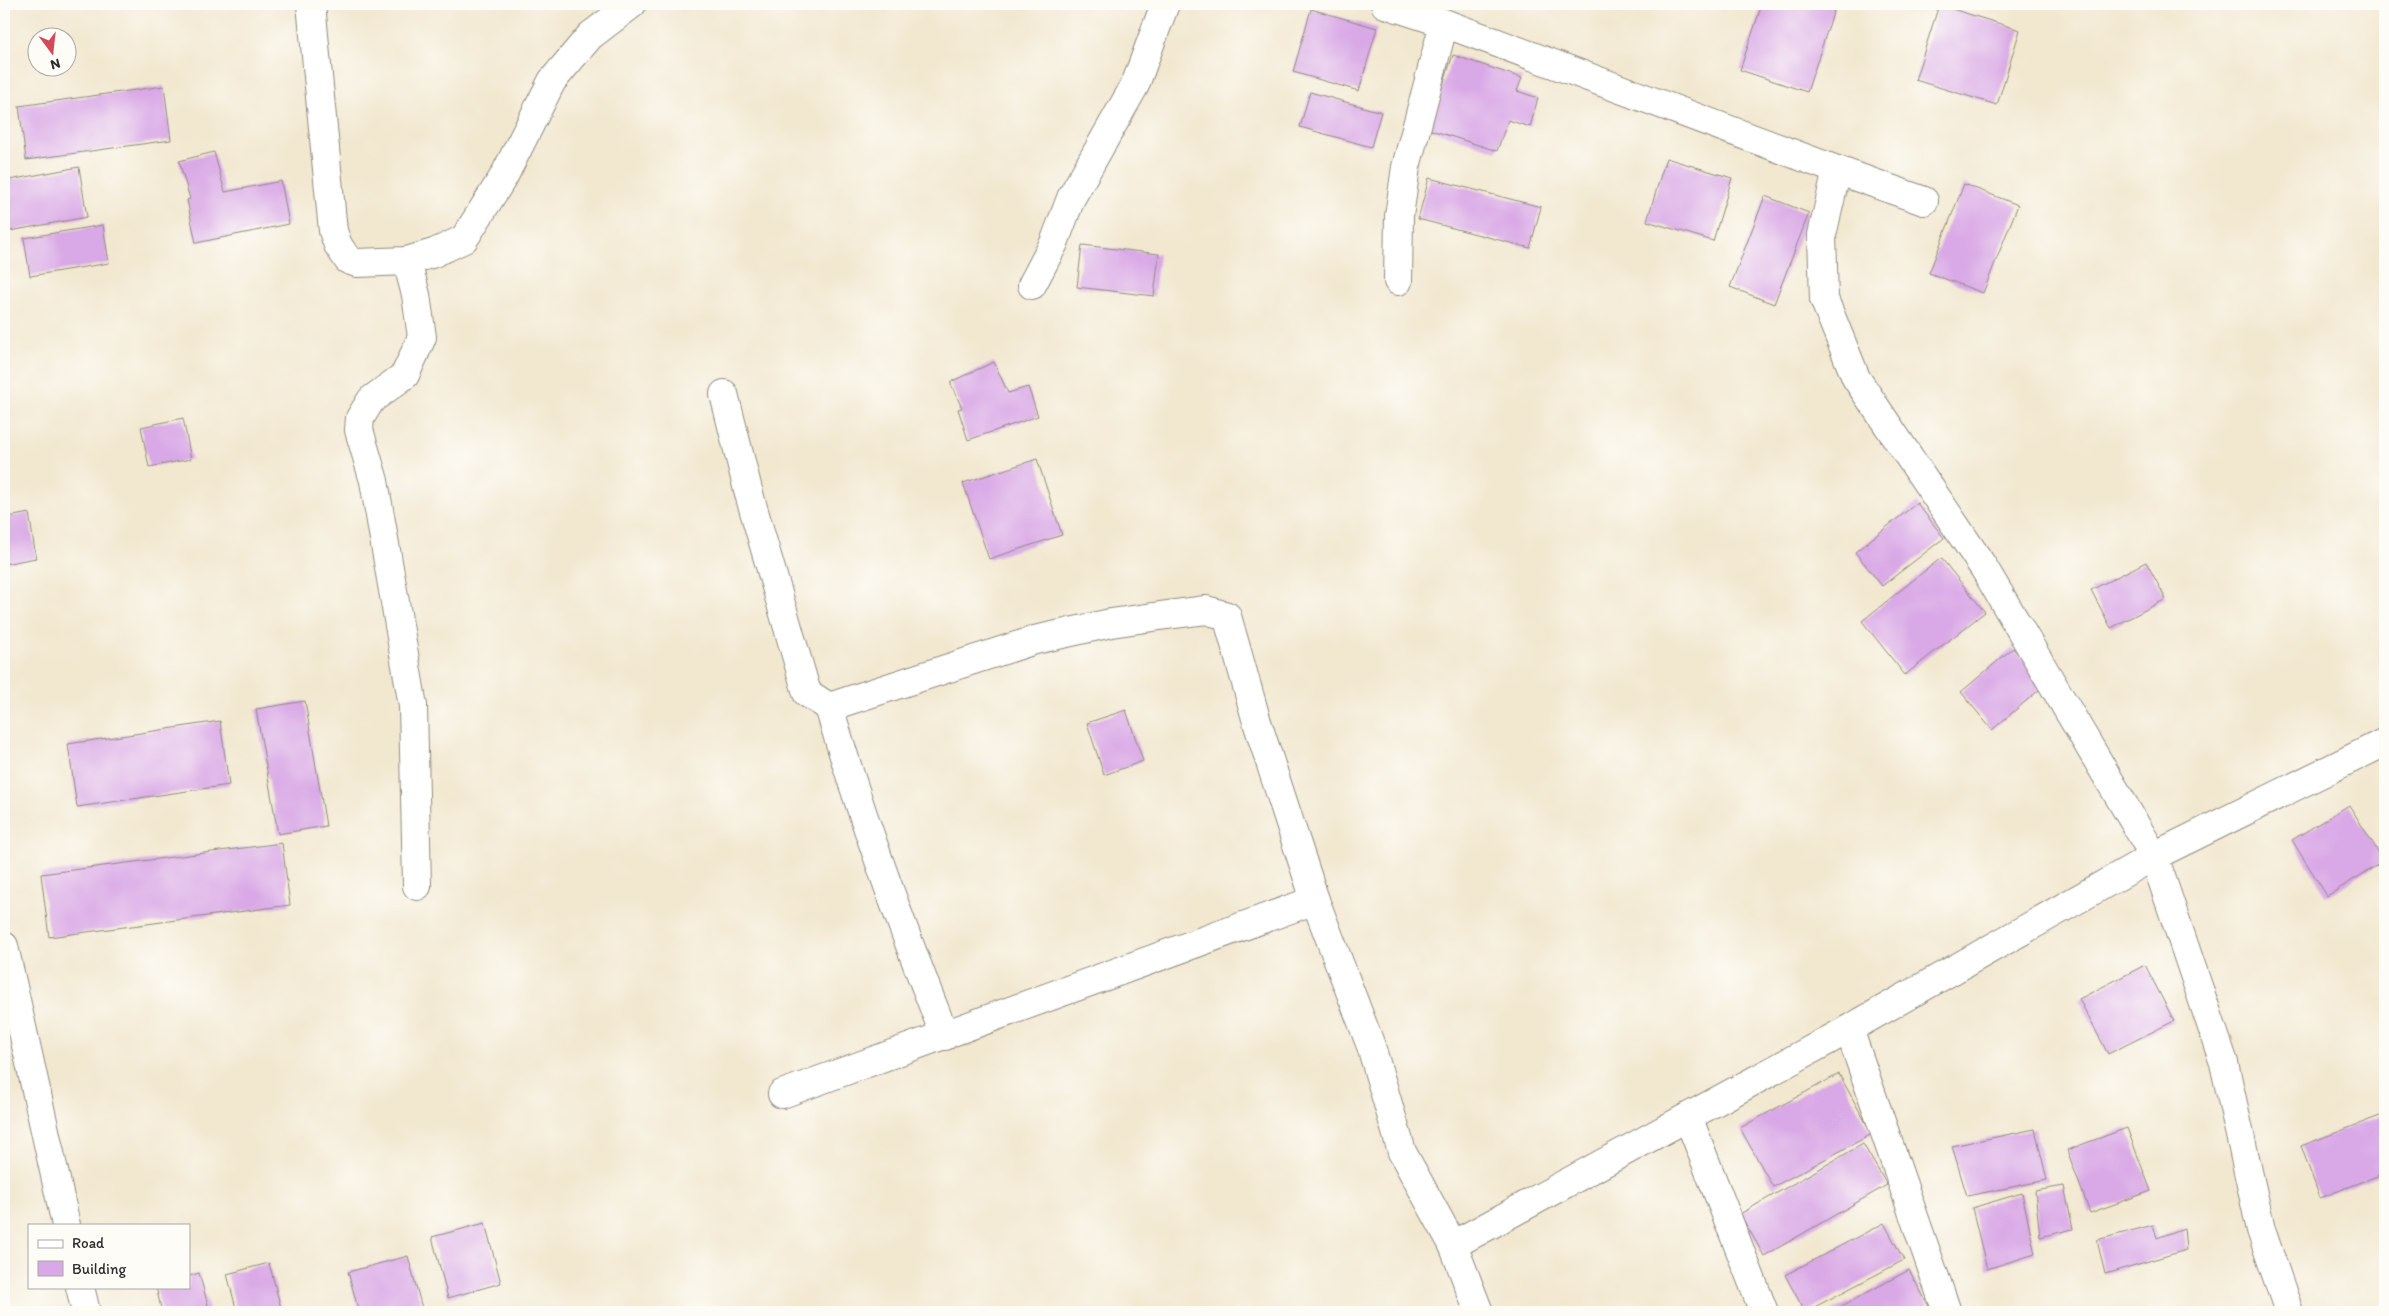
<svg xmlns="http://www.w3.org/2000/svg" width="2389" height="1316" viewBox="0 0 2389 1316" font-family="Itim,sans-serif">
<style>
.building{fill:#d9a8e6}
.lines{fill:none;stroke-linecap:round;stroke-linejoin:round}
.minor-casing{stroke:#8e8a7e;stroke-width:30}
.minor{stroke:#fff;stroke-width:28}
</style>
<rect width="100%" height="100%" fill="#fdfcf7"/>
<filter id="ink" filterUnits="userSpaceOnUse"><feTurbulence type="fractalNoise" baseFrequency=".02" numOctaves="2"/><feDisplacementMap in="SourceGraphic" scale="10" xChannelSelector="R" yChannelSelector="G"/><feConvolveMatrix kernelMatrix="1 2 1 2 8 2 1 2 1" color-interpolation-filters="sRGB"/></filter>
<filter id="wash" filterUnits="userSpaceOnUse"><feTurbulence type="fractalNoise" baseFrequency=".0096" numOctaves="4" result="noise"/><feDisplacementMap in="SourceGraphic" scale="20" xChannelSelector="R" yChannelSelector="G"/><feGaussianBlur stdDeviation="1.12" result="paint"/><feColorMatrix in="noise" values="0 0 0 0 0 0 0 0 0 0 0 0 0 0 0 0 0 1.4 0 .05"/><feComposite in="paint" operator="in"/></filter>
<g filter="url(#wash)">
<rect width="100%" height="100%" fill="#f2e8d0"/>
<g id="blocks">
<!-- building -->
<g class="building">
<polygon points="1762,4 1836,4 1807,92 1740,70"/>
<polygon points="1939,5 2020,30 1997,105 1915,80"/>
<polygon points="1311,9 1377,28 1359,91 1293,72"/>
<polygon points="1453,55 1522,78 1517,91 1538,98 1530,127 1508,120 1497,151 1428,129"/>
<polygon points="164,86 171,140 26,160 19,106"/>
<polygon points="1310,92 1381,112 1371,147 1300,127"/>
<polygon points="214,152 225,192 281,181 289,224 196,243 187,200 190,199 179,161"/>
<polygon points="1666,158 1732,178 1713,241 1647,221"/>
<polygon points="79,167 87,217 4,232 4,181"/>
<polygon points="1429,178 1541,207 1530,248 1418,219"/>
<polygon points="1964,184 2018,205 1983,293 1929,273"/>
<polygon points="1765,196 1809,213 1774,304 1730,287"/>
<polygon points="103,225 109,263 30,276 24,238"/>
<polygon points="1082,245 1159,254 1154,296 1077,287"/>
<polygon points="994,362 1008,393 1028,387 1038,416 968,440 958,409 962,408 950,382"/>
<polygon points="183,418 191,459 149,467 141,427"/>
<polygon points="1037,459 1062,535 989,559 963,483"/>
<polygon points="1917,503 1944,538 1882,586 1855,552"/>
<polygon points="29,513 36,558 4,564 4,518"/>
<polygon points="1941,558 1985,612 1905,675 1862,621"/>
<polygon points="2146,562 2166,599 2111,628 2091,590"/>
<polygon points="2013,648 2045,685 1992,730 1961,692"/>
<polygon points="305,701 326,826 278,834 256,709"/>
<polygon points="1126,710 1143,761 1104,775 1087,723"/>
<polygon points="220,721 229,785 77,807 68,744"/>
<polygon points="2349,805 2384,861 2327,896 2292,840"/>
<polygon points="282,843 290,905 49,937 41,874"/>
<polygon points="2145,965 2174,1021 2108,1054 2079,999"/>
<polygon points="1839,1074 1872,1134 1773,1187 1740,1128"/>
<polygon points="2385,1114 2385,1173 2320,1198 2301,1146"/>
<polygon points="2127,1128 2151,1191 2090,1213 2067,1150"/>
<polygon points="2035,1129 2047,1180 1967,1196 1952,1146"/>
<polygon points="1863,1144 1887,1185 1764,1256 1740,1214"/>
<polygon points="2064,1186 2073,1229 2040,1237 2035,1191"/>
<polygon points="2022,1193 2035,1254 1987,1269 1972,1208"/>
<polygon points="485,1223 501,1283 448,1298 432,1237"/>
<polygon points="1884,1223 1904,1260 1805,1312 1785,1275"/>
<polygon points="2153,1225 2157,1238 2184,1228 2186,1250 2105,1274 2097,1240"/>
<polygon points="408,1256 423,1312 359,1312 348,1272"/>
<polygon points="269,1263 282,1312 237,1312 227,1274"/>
<polygon points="1909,1270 1932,1312 1831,1312"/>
<polygon points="199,1273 210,1312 162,1312 156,1287 189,1287 189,1276"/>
</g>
</g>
</g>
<g filter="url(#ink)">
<use href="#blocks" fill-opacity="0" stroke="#8e8a7e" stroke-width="1"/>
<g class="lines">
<defs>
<g id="minor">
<polyline points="311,4 333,231 338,245 348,260 357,263 407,261 434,253 464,239 504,176 552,81 590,36 632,4"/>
<polyline points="1385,4 1444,23 1837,170 1822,235 1824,299 1856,378 1984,568 2154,856 2224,1063 2261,1230 2289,1312"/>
<polyline points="1837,170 1924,201"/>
<polyline points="407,261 416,295 422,337 405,375 371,400 360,418 359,430 374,481 413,706 417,886"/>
<polyline points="1398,281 1399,216 1406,167 1444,23"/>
<polyline points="1032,285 1054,243 1071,198 1135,85 1165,4"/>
<polyline points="724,394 749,494 807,693 829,707 1035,640 1111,623 1167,615 1206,610 1227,616 1257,722 1315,900 1371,1046 1402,1152 1453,1245"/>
<path d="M829,707c33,112 73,221 116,329"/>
<polyline points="4,946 66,1225"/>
<polyline points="1849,1029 1947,1312"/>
<polyline points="782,1094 1315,900"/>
<polyline points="1688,1117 1764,1312"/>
<polyline points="80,1287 86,1312"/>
<polyline points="1479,1312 1453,1245 1849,1029 2154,856 2385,742"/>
</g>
</defs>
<!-- minor casing -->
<use href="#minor" class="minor-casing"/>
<!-- minor -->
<use href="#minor" class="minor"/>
</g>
</g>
<!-- margin -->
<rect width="2389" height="1316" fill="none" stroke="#fdfcf7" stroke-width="20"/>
<!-- legend -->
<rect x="28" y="1224" width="162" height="65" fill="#fdfcf7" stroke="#a9a8a5"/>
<rect x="38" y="1240" width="25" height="8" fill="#ffffff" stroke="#a9a8a5"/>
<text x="72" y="1248" font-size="15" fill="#2b2b2b">Road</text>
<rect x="38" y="1261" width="25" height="15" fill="#d9a8e6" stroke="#a9a8a5"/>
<text x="72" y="1274" font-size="15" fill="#2b2b2b">Building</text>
<!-- north arrow -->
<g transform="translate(52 52) rotate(165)"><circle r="24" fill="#fdfcf7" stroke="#a9a8a5"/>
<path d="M0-4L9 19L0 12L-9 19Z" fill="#d1495b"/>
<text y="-8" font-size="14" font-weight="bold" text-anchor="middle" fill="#2b2b2b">N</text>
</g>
</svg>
